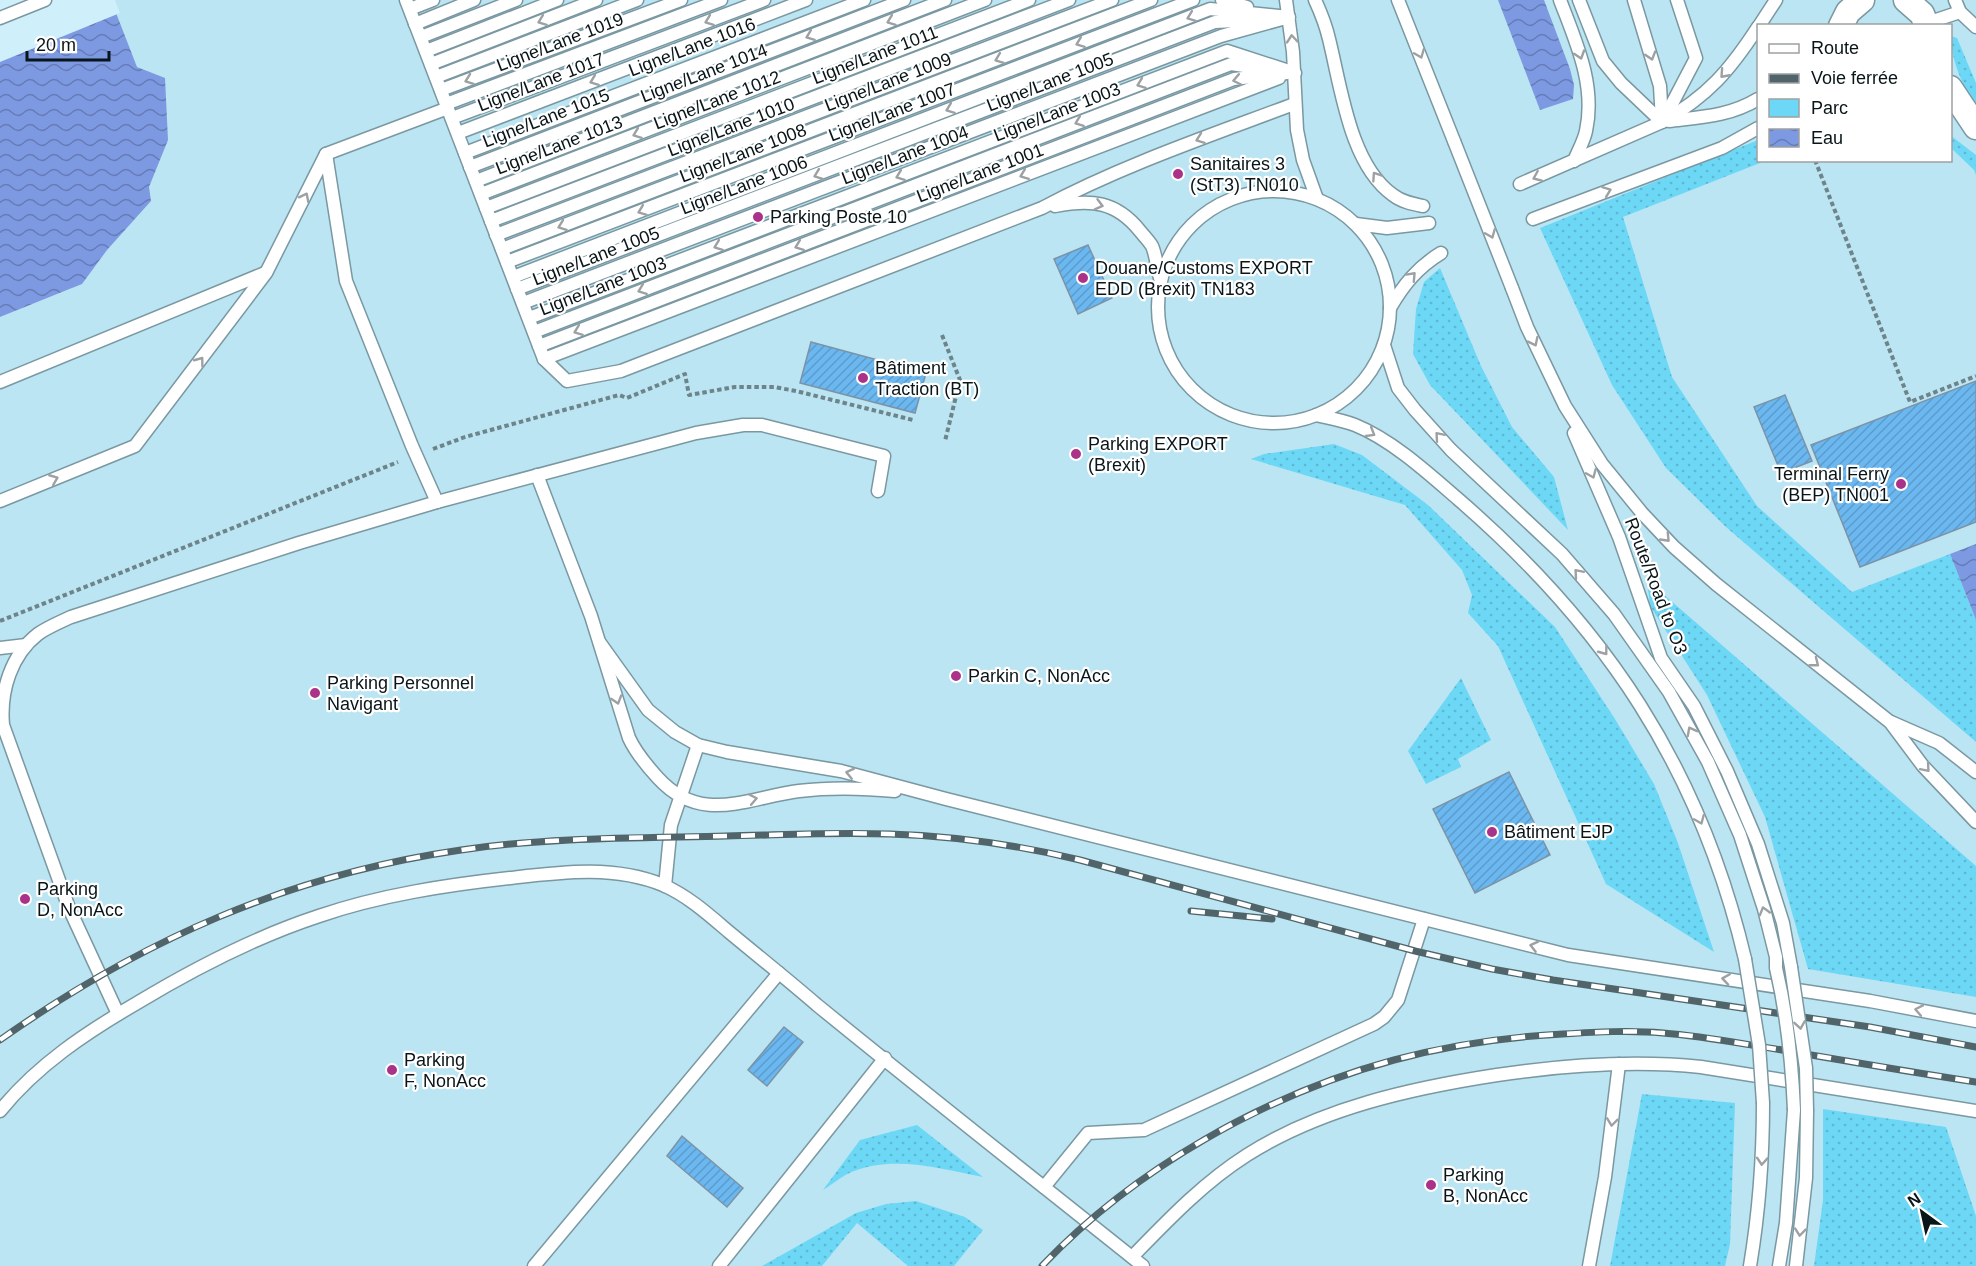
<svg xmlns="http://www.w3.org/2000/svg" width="1976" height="1266" viewBox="0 0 1976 1266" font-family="Arial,sans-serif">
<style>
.built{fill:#bbe5f2;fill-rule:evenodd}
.green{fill:url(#green-dots)}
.water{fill:url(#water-waves)}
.pier{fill:#cff0fa}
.building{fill:url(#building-hatch);stroke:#7d93a5;stroke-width:1.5}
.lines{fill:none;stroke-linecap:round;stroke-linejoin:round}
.lane-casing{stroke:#7a98a2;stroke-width:15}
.street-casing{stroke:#7a98a2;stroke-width:27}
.path{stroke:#6e848b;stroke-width:4;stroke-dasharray:4.5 3;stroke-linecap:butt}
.lane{stroke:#fff;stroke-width:12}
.street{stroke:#fff;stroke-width:24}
.rail-casing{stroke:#506469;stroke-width:7}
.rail{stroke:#fff;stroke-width:4.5;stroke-dasharray:14;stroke-linecap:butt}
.lane-bridge-casing{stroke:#7a98a2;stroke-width:15;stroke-linecap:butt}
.lane-bridge{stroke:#fff;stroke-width:12}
.oneway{stroke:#9da1a3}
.poi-dot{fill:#aa3288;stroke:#fff;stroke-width:2}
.labels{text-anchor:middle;stroke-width:4.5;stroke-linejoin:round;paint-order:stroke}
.street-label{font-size:18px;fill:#091518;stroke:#fff}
.poi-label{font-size:18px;fill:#091518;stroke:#fff;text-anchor:start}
</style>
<defs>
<pattern id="green-dots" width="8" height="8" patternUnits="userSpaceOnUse" patternTransform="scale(1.5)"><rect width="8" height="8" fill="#6dd8f6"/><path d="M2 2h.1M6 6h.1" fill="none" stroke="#5db8d2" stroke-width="1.8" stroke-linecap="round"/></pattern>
<pattern id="water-waves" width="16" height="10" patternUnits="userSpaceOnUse" patternTransform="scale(1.5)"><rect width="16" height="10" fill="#7d99e2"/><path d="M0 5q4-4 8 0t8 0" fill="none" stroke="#657cb6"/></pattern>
<pattern id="building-hatch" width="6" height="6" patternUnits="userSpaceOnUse" patternTransform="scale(1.5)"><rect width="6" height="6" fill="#6bb7f0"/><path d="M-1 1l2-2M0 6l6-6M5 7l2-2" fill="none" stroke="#5b9ccd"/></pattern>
</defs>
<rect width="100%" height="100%" fill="#cff0fa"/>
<!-- built -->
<path class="built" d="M111,0h1865v1266h-1976v-949l73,-29zM1758,26h192v134h-192z"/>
<!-- green -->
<g class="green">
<path d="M1951,36l6,2 19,45v23c-14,-21 -25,-45 -25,-70z"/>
<polygon points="1950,135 1976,155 1976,175 1974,170 1951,148"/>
<polygon points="1758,140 1758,160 1765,161 1623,217 1672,377 1757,506 1852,592 1950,554 1976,620 1976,742 1726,527 1666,468 1612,385 1540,228"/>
<polygon points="1440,268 1481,366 1512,427 1554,477 1568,530 1430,385 1413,354 1416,309 1424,282"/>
<polygon points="1334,444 1362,455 1428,505 1555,627 1615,719 1654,784 1678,843 1714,952 1606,884 1498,646 1468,613 1472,595 1462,570 1405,505 1251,459 1264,454"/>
<polygon points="1647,580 1976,866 1976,997 1808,969 1765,817 1707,695 1650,606"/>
<polygon points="1461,678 1491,740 1458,759 1461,767 1426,784 1408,751"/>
<polygon points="1642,1094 1735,1103 1730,1244 1725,1266 1610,1266"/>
<polygon points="1823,1109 1946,1127 1976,1216 1976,1266 1814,1266 1823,1200"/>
<path d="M917,1125l66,52c-40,-8 -89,-22 -129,-6 -11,4 -21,13 -31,19l37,-50z"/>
<polygon points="916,1201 965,1217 983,1230 954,1266 908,1266 857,1223 822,1266 762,1266 856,1213 886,1204"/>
</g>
<!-- water -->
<g class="water">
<polygon points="0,0 111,0 137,67 165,78 168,140 149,187 151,201 107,250 82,284 0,317"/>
<polygon points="1498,0 1544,0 1570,69 1574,85 1573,99 1540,110"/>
<polygon points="1976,544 1976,620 1950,554"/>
</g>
<!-- pier -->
<polygon class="pier" points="0,0 115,0 120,13 0,62"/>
<!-- building -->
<g class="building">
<polygon points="1088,245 1112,298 1078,314 1054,259"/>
<polygon points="811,342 926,373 915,413 800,383"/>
<polygon points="1976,381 1976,522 1860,567 1811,445"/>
<polygon points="1785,395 1812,461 1781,473 1754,407"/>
<polygon points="1509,772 1550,855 1475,893 1433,809"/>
<polygon points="784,1027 803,1042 767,1086 748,1070"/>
<polygon points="682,1136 743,1188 727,1207 667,1156"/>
</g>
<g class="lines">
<defs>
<g id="lane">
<path d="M406,0l138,359 23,22 54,-10 421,-163c81,-43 167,-72 252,-104"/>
<polyline points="1222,0 1247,7"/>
<polyline points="1286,0 1293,52 1297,130 1303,160 1317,199"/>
<path d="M1315,0c6,13 11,26 14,39 12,48 21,126 64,156 9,7 20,9 30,11"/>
<polyline points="1398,0 1454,141"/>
<path d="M1560,0c16,42 36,85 26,131 -2,10 -8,20 -12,30"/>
<polyline points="1579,0 1603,61 1621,83 1662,122"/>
<polyline points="1634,0 1660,86 1662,121"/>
<polyline points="1955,0 1960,12 1976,27"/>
<polyline points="410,9 433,0"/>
<polyline points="0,18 45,0"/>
<polyline points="1927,23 1960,12"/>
<polyline points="415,24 474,0"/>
<polyline points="1759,26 1776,0"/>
<polyline points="421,37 516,0"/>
<polyline points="426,51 557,0"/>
<polyline points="431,64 596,0"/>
<polyline points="436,77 637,0"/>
<polyline points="441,90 681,0"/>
<polyline points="446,104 721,0"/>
<polyline points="452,118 764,0"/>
<polyline points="1663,121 1696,58 1677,0"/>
<path d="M1669,121c33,-4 61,-5 89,-22"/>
<polyline points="458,133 806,0"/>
<polyline points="465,153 864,0"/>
<polyline points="326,154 346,281 412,446 437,502"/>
<polyline points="470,167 904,0"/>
<polyline points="476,181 945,0"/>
<path d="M1520,184l142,-62c46,-26 68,-52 96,-95"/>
<circle cx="1274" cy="307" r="116"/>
<polyline points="481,194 985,0"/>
<path d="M1055,206c36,-7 61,-5 85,25 4,5 9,10 12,15 4,9 5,22 8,32"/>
<polyline points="486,208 1029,0"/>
<polyline points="1533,219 1722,148 1758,128"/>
<polyline points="491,221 1069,0"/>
<polyline points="1356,224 1387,228 1429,223"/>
<polyline points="496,235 1112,0"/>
<polyline points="502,249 1151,0"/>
<polyline points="507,262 1193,0"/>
<polyline points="513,277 1210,9 1289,17"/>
<polyline points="1512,288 1527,327 1565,406 1602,464 1642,513 1674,547 1716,584 1890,722 1923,766 1976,822"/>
<polyline points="517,289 1215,22 1255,20"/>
<polyline points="523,303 1221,36 1282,19"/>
<path d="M1390,308c14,-24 28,-41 51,-55"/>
<polyline points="529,318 1227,51 1295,73"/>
<polyline points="534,332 1231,64 1264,69"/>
<polyline points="1384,345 1398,388 1415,410 1451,450 1562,554 1614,614 1669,692 1708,762 1740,835 1764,909 1776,957 1776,968"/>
<polyline points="539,346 1234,79 1287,73"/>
<polyline points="544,359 1279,78"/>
<polyline points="0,382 265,273"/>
<path d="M1316,415c13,3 26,5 39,10 37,15 73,48 103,74 148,128 242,269 287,460"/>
<polyline points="1574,433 1619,537 1661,658 1694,706 1727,771 1758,844 1783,923 1791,967"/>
<path d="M537,475l54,141 38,122c7,15 18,28 29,40 43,47 88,20 141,13 33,-4 64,-3 96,0"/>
<polyline points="0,501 135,446 266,273 326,154 448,108"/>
<polyline points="600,643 648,710 675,732 698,745 727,752 841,771 946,799 1568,955 1870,1001 1976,1021"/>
<polyline points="0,648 26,645"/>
<polyline points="1891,722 1939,743 1976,772"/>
<polyline points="665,886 671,825 698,745"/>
<path d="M118,1014l-49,-106 -66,-183c-3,-34 8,-70 35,-91 10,-7 22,-12 33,-17l228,-74 138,-41 259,-69 47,-8h19l122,31 -6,35"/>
<path d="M0,1111c37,-46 87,-79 137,-108 58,-35 118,-66 182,-87 61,-21 128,-31 191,-38 52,-6 104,-13 153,7 25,11 45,29 66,47 29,24 59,48 88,73 108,88 217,174 326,261"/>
<polyline points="1044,1187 1088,1133 1144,1130 1374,1024 1384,1017 1398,1000 1424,919"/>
<path d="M1132,1257c36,-37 71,-74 115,-102 74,-47 165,-67 250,-80 68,-10 136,-15 204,-8l275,44"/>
<polyline points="534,1266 779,973"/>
<polyline points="719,1266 885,1058"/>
<polyline points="1589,1266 1605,1177 1619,1064"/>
<path d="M1750,1266c9,-54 13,-108 13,-163"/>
<polyline points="1779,1266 1786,1223 1794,1110"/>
<polyline points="1796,1266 1806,1178 1807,1111"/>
</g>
<g id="street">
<polyline points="1906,0 1922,14 1927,26"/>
<polyline points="1841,26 1848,12 1862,0"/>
<polyline points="1950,88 1976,127"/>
</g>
</defs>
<!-- lane casing -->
<use href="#lane" class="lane-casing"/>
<!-- street casing -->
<use href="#street" class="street-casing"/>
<!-- path -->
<g class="path">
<polyline points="1815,160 1910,402 1976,376"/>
<polyline points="942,335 960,380 945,441"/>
<polyline points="433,449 465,437 619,395 627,398 685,374 689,395 735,387 774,387 796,391 913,420"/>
<polyline points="0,621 398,462"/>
</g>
<!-- lane -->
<use href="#lane" class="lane"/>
<!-- street -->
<use href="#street" class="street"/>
<defs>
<g id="rail">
<polyline points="1191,911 1272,919"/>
<path d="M0,1040c142,-100 288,-165 461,-190 87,-13 177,-12 265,-14 55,-1 109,-4 164,-2 64,2 128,11 190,26l335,91 77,18 61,11 317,47 106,20"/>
<path d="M1042,1266c92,-97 223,-171 352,-206 55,-15 112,-23 169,-26 33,-2 67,-4 100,-1 40,3 80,11 119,17 65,11 129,22 194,32"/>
</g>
</defs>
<!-- rail casing -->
<use href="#rail" class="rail-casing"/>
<!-- rail -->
<use href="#rail" class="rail"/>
<defs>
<g id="lane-bridge">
<polyline points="1454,141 1512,288"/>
<polyline points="1745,959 1759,1045 1763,1103"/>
<polyline points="1791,967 1806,1068 1807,1111"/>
<path d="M1776,968c11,47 16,94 18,142"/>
</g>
</defs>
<!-- lane-bridge casing -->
<use href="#lane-bridge" class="lane-bridge-casing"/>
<!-- lane-bridge -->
<use href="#lane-bridge" class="lane-bridge"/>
</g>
<!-- one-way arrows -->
<defs><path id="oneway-chevron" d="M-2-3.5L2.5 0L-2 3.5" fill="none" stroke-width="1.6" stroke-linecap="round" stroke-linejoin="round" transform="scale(1.5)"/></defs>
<g class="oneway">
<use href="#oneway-chevron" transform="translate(1191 17) rotate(159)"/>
<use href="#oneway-chevron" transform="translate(542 21) rotate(159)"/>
<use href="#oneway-chevron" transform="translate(709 21) rotate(159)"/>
<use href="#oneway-chevron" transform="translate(891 21) rotate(159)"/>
<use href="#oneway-chevron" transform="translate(810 36) rotate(159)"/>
<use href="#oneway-chevron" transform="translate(1292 39) rotate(-95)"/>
<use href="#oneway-chevron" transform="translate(1080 43) rotate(159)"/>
<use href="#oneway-chevron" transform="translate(1420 54) rotate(68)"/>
<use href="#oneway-chevron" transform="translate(1580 55) rotate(72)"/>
<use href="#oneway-chevron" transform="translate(1651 56) rotate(73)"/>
<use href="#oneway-chevron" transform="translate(999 59) rotate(159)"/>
<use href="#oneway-chevron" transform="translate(1724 74) rotate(132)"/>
<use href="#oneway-chevron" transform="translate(469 80) rotate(160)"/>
<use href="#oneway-chevron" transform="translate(1237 80) rotate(168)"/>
<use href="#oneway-chevron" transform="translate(594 81) rotate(159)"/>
<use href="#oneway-chevron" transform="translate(1141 84) rotate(159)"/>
<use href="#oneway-chevron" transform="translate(950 109) rotate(159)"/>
<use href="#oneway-chevron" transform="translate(1079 122) rotate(159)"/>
<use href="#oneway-chevron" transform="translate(637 134) rotate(159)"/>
<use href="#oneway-chevron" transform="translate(1200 139) rotate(160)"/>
<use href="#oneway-chevron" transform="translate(818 175) rotate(159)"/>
<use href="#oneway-chevron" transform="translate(1024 175) rotate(159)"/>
<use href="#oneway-chevron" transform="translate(900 176) rotate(159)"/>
<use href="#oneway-chevron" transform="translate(1376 176) rotate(-124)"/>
<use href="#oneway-chevron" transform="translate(1537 177) rotate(157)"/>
<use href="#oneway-chevron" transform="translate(1607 191) rotate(-21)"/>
<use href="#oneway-chevron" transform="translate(305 197) rotate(-63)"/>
<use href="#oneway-chevron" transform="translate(1099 205) rotate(15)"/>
<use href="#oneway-chevron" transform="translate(642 211) rotate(159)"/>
<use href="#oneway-chevron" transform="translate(562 226) rotate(160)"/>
<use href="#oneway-chevron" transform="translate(1491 234) rotate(68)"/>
<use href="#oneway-chevron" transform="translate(718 246) rotate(159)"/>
<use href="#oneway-chevron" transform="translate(799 246) rotate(159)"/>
<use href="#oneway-chevron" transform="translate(1412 276) rotate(-47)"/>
<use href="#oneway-chevron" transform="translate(642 290) rotate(159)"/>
<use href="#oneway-chevron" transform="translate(578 331) rotate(159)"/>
<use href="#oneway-chevron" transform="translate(1534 342) rotate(64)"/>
<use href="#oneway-chevron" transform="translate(200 361) rotate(-53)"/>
<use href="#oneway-chevron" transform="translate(1371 433) rotate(31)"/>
<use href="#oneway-chevron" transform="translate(1439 436) rotate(-131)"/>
<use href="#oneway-chevron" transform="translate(1592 474) rotate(67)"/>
<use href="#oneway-chevron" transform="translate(54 479) rotate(-22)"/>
<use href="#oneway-chevron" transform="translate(1666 538) rotate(46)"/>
<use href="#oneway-chevron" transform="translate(1578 573) rotate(-131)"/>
<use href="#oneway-chevron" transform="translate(1604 651) rotate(53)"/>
<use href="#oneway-chevron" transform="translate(1815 663) rotate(38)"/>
<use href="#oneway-chevron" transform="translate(617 700) rotate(73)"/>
<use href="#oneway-chevron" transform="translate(1691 731) rotate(-118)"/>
<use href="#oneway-chevron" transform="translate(1926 768) rotate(49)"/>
<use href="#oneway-chevron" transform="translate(850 773) rotate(-167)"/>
<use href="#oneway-chevron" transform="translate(753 799) rotate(-11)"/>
<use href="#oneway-chevron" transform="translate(1700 820) rotate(67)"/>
<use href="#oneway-chevron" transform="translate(1764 911) rotate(-106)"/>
<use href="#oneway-chevron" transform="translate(1534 946) rotate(-166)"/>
<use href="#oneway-chevron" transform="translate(1726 979) rotate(-171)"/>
<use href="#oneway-chevron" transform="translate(1919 1010) rotate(-169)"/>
<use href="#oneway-chevron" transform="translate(1800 1025) rotate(81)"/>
<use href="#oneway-chevron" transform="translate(1612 1122) rotate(97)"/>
<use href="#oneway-chevron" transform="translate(1762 1161) rotate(94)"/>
<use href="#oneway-chevron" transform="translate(1800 1232) rotate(96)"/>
</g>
<!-- markers -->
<g class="poi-dot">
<circle cx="1178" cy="174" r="6"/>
<circle cx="758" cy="217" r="6"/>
<circle cx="1083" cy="278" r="6"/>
<circle cx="863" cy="378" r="6"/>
<circle cx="1076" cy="454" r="6"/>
<circle cx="1901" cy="484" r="6"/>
<circle cx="956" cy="676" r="6"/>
<circle cx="315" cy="693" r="6"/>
<circle cx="1492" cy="832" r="6"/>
<circle cx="25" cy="899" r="6"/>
<circle cx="392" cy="1070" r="6"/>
<circle cx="1431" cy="1185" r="6"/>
</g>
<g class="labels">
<!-- street labels -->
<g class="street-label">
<text transform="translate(560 42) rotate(-21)" y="6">Ligne/Lane 1019</text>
<text transform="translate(692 47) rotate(-21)" y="6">Ligne/Lane 1016</text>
<text transform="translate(875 55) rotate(-21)" y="6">Ligne/Lane 1011</text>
<text transform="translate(704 73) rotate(-21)" y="6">Ligne/Lane 1014</text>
<text transform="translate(541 82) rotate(-21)" y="6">Ligne/Lane 1017</text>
<text transform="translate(888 82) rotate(-21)" y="6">Ligne/Lane 1009</text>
<text transform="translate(1050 82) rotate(-21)" y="6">Ligne/Lane 1005</text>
<text transform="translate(717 100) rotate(-21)" y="6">Ligne/Lane 1012</text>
<text transform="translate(892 112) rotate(-21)" y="6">Ligne/Lane 1007</text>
<text transform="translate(1057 112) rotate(-21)" y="6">Ligne/Lane 1003</text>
<text transform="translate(546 118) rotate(-21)" y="6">Ligne/Lane 1015</text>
<text transform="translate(731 127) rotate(-21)" y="6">Ligne/Lane 1010</text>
<text transform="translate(559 145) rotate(-21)" y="6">Ligne/Lane 1013</text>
<text transform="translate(743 153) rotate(-21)" y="6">Ligne/Lane 1008</text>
<text transform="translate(905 155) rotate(-21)" y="6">Ligne/Lane 1004</text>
<text transform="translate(980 173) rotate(-21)" y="6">Ligne/Lane 1001</text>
<text transform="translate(744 185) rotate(-21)" y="6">Ligne/Lane 1006</text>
<text transform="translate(596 256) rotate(-21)" y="6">Ligne/Lane 1005</text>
<text transform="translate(603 286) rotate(-21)" y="6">Ligne/Lane 1003</text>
<text transform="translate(1656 586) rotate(69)" y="6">Route/Road to O3</text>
</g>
<!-- poi labels -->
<g class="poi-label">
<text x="1190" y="170">Sanitaires 3<tspan x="1190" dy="21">(StT3) TN010</tspan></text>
<text x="770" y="223">Parking Poste 10</text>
<text x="1095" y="274">Douane/Customs EXPORT<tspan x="1095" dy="21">EDD (Brexit) TN183</tspan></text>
<text x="875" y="374">Bâtiment<tspan x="875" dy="21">Traction (BT)</tspan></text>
<text x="1088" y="450">Parking EXPORT<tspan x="1088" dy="21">(Brexit)</tspan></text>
<text x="1889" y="480" text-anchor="end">Terminal Ferry<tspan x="1889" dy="21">(BEP) TN001</tspan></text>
<text x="968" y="682">Parkin C, NonAcc</text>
<text x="327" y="689">Parking Personnel<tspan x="327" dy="21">Navigant</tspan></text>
<text x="1504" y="838">Bâtiment EJP</text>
<text x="37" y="895">Parking<tspan x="37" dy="21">D, NonAcc</tspan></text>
<text x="404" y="1066">Parking<tspan x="404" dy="21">F, NonAcc</tspan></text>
<text x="1443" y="1181">Parking<tspan x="1443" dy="21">B, NonAcc</tspan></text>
</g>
</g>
<!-- legend -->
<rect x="1757" y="24" width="195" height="138" fill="#ffffff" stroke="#9da1a3" stroke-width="1.5"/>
<rect x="1769" y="44" width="30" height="9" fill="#ffffff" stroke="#9da1a3" stroke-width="1.5"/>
<text x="1811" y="54" font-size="18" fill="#091518">Route</text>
<rect x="1769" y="74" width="30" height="9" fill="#506469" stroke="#9da1a3" stroke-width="1.5"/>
<text x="1811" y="84" font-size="18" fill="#091518">Voie ferrée</text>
<rect x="1769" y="99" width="30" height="18" fill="#6dd8f6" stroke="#9da1a3" stroke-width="1.5"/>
<text x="1811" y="114" font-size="18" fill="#091518">Parc</text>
<rect x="1769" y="129" width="30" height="18" fill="url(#water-waves)" stroke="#9da1a3" stroke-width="1.5"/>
<text x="1811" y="144" font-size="18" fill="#091518">Eau</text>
<!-- north arrow -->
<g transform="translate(1922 1212) rotate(327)" stroke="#ffffff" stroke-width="4.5" paint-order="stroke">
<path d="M0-4.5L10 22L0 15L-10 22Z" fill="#091518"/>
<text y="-9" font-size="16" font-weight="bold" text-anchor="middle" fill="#091518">N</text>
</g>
<!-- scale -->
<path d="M27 51v9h82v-9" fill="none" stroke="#091518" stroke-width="3"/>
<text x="36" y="51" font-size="18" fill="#091518" stroke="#ffffff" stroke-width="4.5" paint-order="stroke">20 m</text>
</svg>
